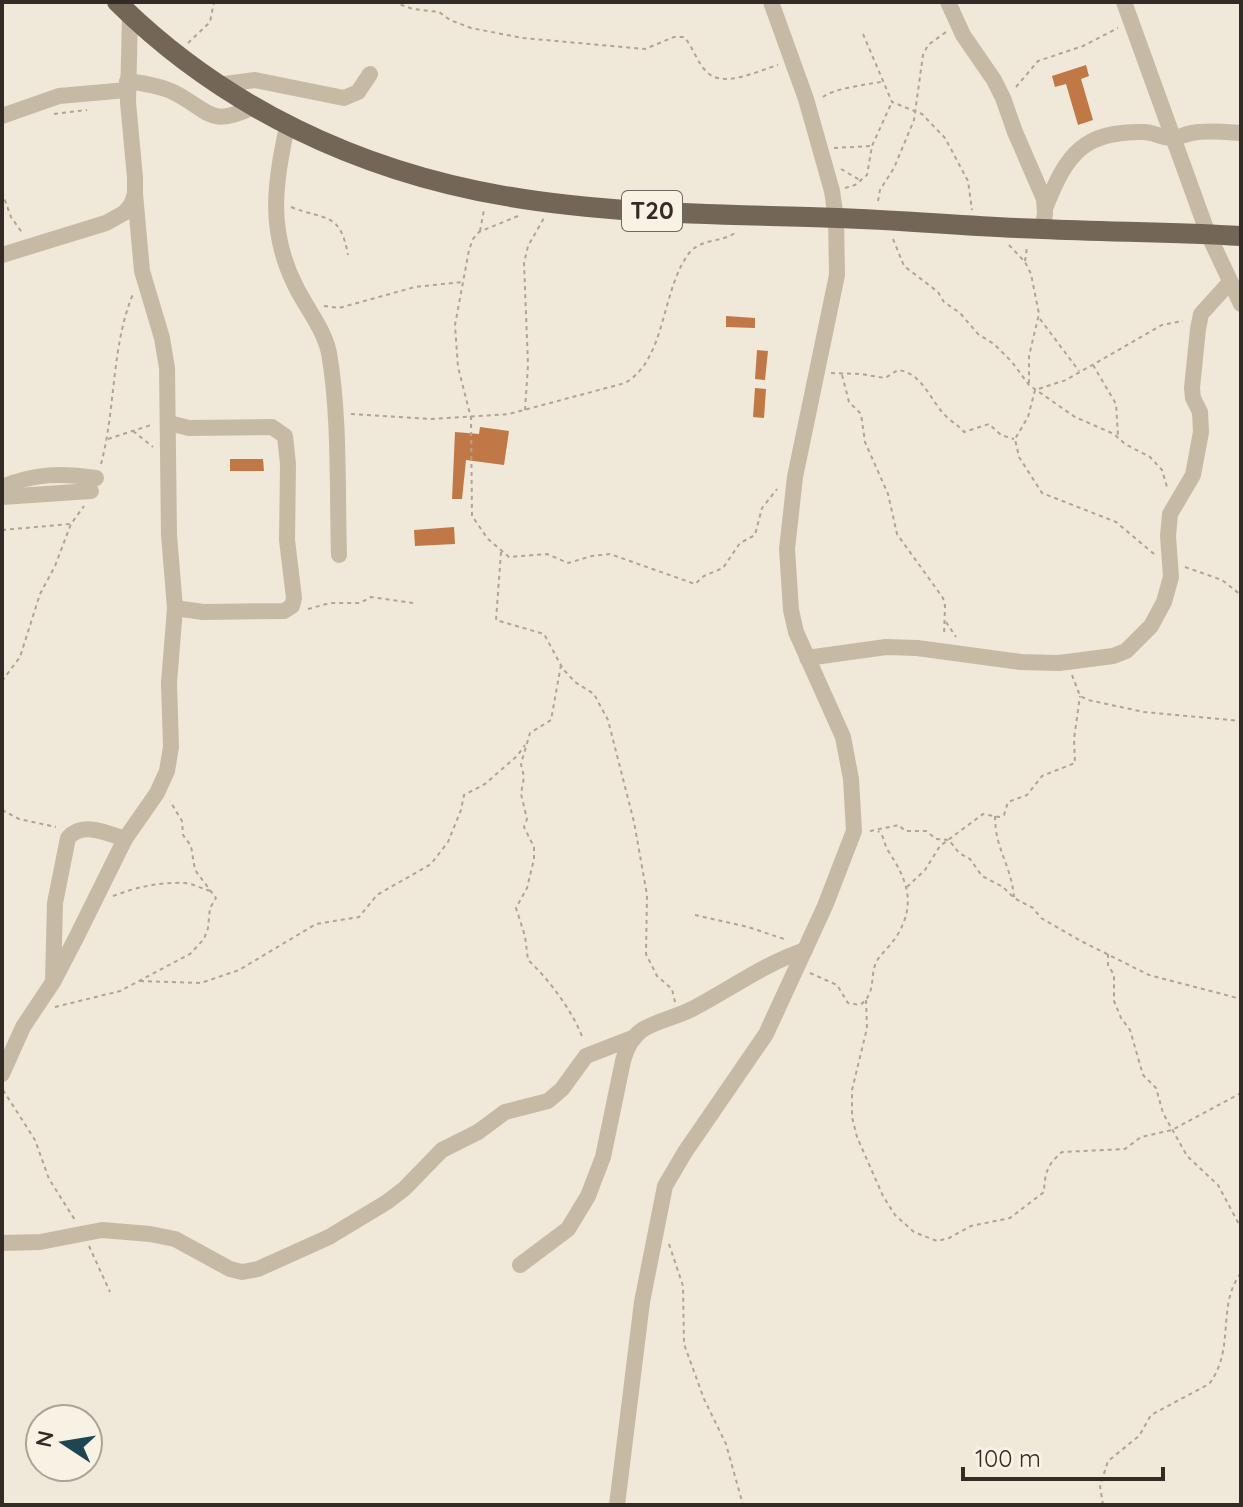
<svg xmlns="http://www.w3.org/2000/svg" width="1243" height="1507" viewBox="0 0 1243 1507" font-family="Quicksand,sans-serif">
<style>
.building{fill:#c07846}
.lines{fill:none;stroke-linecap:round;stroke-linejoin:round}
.path{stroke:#b2a48f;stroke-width:2;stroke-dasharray:4 4;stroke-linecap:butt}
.minor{stroke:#c7baa5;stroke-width:16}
.major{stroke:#746657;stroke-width:20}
.labels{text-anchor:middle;stroke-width:6;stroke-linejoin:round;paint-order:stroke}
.shield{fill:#f8f2e4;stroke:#6e675f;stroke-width:2}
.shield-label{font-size:24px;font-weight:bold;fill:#332c26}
</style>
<rect width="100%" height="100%" fill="#f0e8d8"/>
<!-- building -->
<g class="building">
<polygon points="1086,65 1089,76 1081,79 1093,120 1078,125 1066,84 1055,87 1052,76"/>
<polygon points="726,316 755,318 755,328 726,327"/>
<polygon points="757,350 768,351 765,380 755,379"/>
<polygon points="755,388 766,389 764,418 753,417"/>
<polygon points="480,427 509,431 504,465 466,460 462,499 452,499 455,432 479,434"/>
<polygon points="230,459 263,459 264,471 230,471"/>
<polygon points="454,527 455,544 415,546 414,530"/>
</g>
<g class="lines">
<!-- path -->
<g class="path">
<polyline points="237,2 276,2"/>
<path d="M393,2l20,7 26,3 11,8 21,8 52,10 122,11 29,-12h10c9,10 12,23 21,33 16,20 52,1 73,-5"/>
<polyline points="863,34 892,102 922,114 945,138 968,181 972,210"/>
<polyline points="188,43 210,22 214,2"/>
<polyline points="1016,87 1038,61 1083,46 1118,28"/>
<path d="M823,97c9,-8 45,-13 58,-15"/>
<polyline points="54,114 87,110"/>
<polyline points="834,148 872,146"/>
<polyline points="841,169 860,180"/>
<polyline points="845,188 855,185 867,175 872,146 891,104"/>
<polyline points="2,192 11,217 23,234"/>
<polyline points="878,201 880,190 894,168 914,120 923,55 928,45 946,32"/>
<path d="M291,207c35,14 49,4 57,48"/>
<polyline points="518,216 479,232 473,239 469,250 455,325 458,367 471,418 472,516 488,539 509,557 547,554 568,563 592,556 610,554 695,584 704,576 723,568 740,543 755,535 762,508 777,489"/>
<polyline points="480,231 484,210"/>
<polyline points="893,239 904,266 938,292 944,302 960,313 978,334 994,344 1012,362 1029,385 1075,417 1114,434 1125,444 1150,457 1162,470 1167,487"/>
<polyline points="1009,245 1025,262 1031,274 1039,314 1029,356 1029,384"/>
<polyline points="1025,261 1027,247"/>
<polyline points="324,306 339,308 415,287 462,282"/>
<polyline points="1040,319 1079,371"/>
<polyline points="1093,365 1116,404 1118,436"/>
<path d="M831,373l30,1 24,4 13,-8c26,3 33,34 51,49 6,5 10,7 15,13l25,-8 12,11 13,4"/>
<polyline points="842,375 849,402 861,414 865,442 888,494 897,534 943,598 945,606 944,635"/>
<polyline points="525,410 528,365 524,263 528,246 544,218"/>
<path d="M351,414l78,5 80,-5 116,-31c42,-24 36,-95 65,-131 11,-13 32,-10 45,-19"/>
<polyline points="133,431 153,447"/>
<polyline points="108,439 151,425"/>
<path d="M101,464c15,-56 10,-117 32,-170"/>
<polyline points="2,530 70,524"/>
<polyline points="501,552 496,620 544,634 563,669 575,682 594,694 608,720 634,822 647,895 646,954 657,976 672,989 675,1002"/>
<polyline points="1154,554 1116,522 1042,493 1019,457 1015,439 1028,417 1035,390 1066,380 1162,325 1183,321"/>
<polyline points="1185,567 1222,580 1241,595"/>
<polyline points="308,609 330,603 360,603 371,597 413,603"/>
<polyline points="946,622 956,637"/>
<path d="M561,665l-10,55 -21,13 -9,31 3,13 -3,17 6,25 -3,8 10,20v12l-7,29 -11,20 9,28 3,24c20,18 46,53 55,79"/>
<polyline points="1072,675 1080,696 1088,700 1144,712 1241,721"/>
<polyline points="2,681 20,657 40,594 55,566 71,524 84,506"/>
<polyline points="2,810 19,819 56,827"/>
<path d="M995,816c0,34 16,48 19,81"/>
<polyline points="870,831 899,825 905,831 926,831 936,839 949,840 959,853 970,859 982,876 1003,887 1014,898 1033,908 1041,918 1081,941 1149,975 1241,999"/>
<polyline points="907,887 925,870 940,846 983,814 999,817 1004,815 1008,802 1027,795 1042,776 1075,763 1074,739 1080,696"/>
<path d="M113,896c23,-9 47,-14 72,-13 9,1 17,6 26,8"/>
<polyline points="695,915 748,927 787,940"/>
<polyline points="1108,954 1108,965 1114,975 1114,1001 1121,1018 1130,1030 1143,1075 1156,1088 1163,1113 1187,1156 1218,1185 1241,1228"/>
<path d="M810,973l27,12 11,18 12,2c18,-13 8,-30 18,-46 6,-8 14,-15 20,-25 18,-31 9,-54 -9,-82 -6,-8 -3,-14 -11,-21"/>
<polyline points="140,981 201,983 239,970 316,924 359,917 377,895 431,864 448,842 461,810 464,795 485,784 517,756 525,745"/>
<path d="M866,1000l1,28 -15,62v27l5,20 26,59 12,19 19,17 23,9 12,-3 22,-12 39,-8 34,-26c1,-20 3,-27 18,-40l63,-3 16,-12 31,-7 69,-37"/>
<polyline points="55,1007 120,991 190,954 204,939 208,928 210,908 216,898 195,870 191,846 183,835 182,821 170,801"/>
<polyline points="3,1090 35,1140 49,1179 75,1220"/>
<polyline points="669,1244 683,1286 684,1344 704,1399 726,1444 743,1505"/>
<polyline points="89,1246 110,1292"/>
<path d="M1103,1505l-3,-19 8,-25 31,-25 12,-21 58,-31c27,-35 7,-79 32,-111"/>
</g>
<!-- minor -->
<g class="minor">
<polyline points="948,2 963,35 994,80 1003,98 1015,132 1044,199 1045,214 1042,229"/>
<polyline points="1124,2 1208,234 1241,304"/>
<path d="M127,81c15,2 30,4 44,10 38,18 37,38 82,16"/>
<polyline points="218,85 255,80 344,98 358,92 370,74"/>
<polyline points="2,116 59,96 127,90"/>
<path d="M287,127c-13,58 -19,105 9,160 11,22 28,42 33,66 11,64 8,137 10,202"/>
<path d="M1046,206c21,-52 37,-75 98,-74 10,0 20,7 30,6 6,-1 12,-4 18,-5 16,-3 33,-1 49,0"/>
<polyline points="2,255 106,223 124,213 131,205 135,194 135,178 128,102 130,15"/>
<polyline points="169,423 189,428 272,427 285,436 288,464 287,540 294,598 292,606 284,611 203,612 175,608"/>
<path d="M2,487c33,-14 60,-14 94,-9"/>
<polyline points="2,497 91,491"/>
<polyline points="807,658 886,647 917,648 1021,662 1059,663 1113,656 1126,651 1151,626 1164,602 1171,577 1168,536 1170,514 1193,475 1201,432 1200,412 1193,398 1192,388 1198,329 1201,314 1230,282"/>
<path d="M53,981l2,-78 13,-65c14,-17 39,-5 57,1"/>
<polyline points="2,1074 23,1027 53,982 76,938 125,839 157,793 167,771 171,747 169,683 175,608 169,535 167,368 162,338 142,271 135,194"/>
<polyline points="2,1243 40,1242 102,1230 150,1234 175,1239 230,1269 242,1272 258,1269 329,1237 387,1202 404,1189 442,1150 478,1132 505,1112 548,1101 562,1089 586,1056 635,1037"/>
<path d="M520,1265l48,-36 20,-33 15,-39 20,-96c3,-12 8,-23 19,-31 16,-10 36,-13 52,-22 38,-20 70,-44 111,-58"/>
<polyline points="617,1505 642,1302 665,1186 685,1152 766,1034 825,906 854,831 851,779 843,737 796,632 791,610 787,549 795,477 837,275 836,218 832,191 806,99 771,2"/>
</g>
<!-- major -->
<path class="major" d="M117,2c106,105 242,169 388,194 109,19 221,18 331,22 69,2 137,9 206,11 66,3 133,3 199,7"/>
</g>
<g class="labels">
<!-- shield labels -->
<rect class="shield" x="622" y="191" width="60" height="40" rx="6"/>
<g class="shield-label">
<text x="652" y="219">T20</text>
</g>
</g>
<!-- border -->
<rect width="1243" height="1507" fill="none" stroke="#332c26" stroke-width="8"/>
<!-- north arrow -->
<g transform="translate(64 1443) rotate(282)"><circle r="38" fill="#f8f2e4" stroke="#a9a398" stroke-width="2"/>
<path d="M0-6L14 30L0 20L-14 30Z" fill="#1e4652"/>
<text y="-12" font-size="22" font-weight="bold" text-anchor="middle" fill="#332c26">N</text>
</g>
<!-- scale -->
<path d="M963 1467v12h200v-12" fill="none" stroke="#332c26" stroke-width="4"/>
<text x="975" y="1467" font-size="24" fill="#332c26" stroke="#f8f2e4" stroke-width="6" paint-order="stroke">100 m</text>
</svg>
